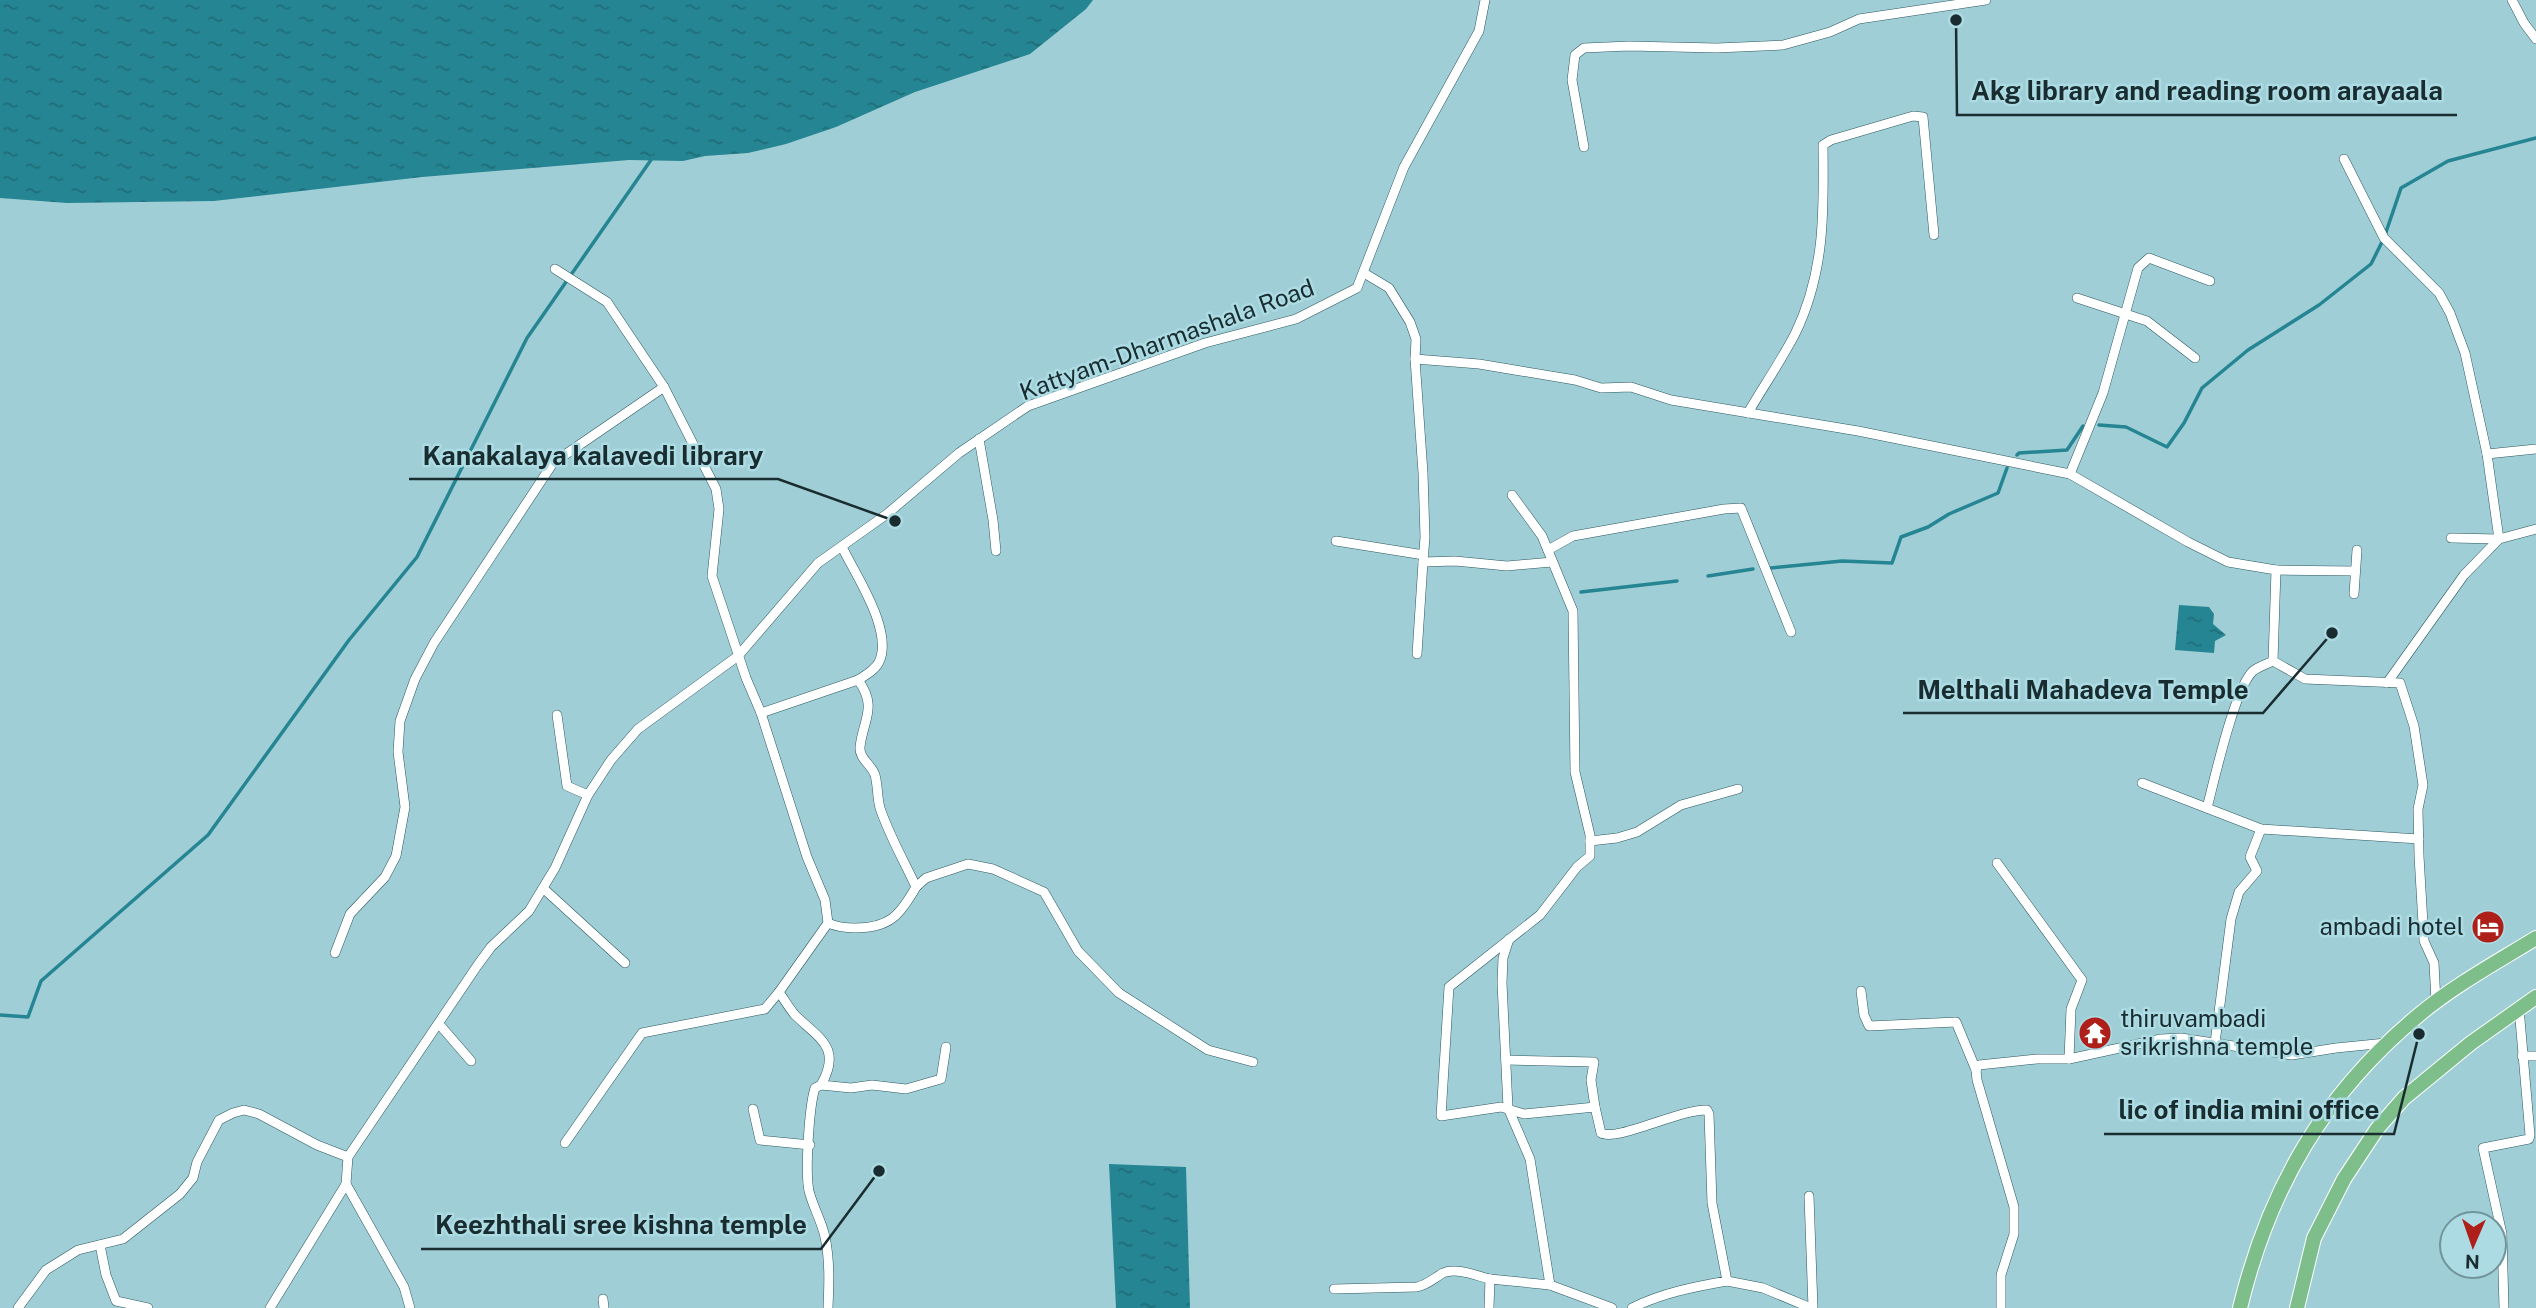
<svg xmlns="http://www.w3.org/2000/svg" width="2536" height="1308" viewBox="0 0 2536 1308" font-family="'Public Sans',sans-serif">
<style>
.water{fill:url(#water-ripples)}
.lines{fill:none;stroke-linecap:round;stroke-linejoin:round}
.stream{stroke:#258592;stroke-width:3.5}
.minor-casing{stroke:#2c585f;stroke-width:10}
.trunk-casing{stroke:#fff;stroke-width:16}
.minor{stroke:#fff;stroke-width:9}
.trunk{stroke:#7ebe8a;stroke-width:14}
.labels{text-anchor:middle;stroke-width:5;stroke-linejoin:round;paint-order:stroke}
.street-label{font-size:24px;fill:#192c2f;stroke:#acdbe3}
.poi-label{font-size:24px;fill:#192c2f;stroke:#acdbe3;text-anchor:end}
.leader{fill:none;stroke:#192c2f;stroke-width:2.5}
.callout-dot{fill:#192c2f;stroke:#acdbe3;stroke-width:2.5}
.callout-label{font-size:26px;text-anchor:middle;font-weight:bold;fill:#192c2f;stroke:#acdbe3;stroke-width:5;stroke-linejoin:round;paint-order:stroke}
</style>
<defs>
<pattern id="water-ripples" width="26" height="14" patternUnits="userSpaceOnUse" patternTransform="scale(1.75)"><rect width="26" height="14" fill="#258592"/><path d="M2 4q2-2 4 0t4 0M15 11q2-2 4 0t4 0" fill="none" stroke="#1f6d78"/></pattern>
</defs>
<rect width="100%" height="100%" fill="#9fced6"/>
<!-- water -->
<g class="water">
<polygon points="0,0 1093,0 1086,9 1030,54 915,92 836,127 786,144 748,153 705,156 683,161 629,160 422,177 214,201 67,203 0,198"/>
<polygon points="2179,605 2209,607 2214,614 2213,624 2226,635 2215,641 2214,653 2175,650"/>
<polygon points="1109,1164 1186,1167 1190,1308 1116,1308"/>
</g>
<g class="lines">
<!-- stream -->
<g class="stream">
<polyline points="2099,425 2126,427 2167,447 2184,423 2202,388 2248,350 2319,305 2371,264 2384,238 2401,188 2448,161 2536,138"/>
<polyline points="2017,455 2019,453 2067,450 2083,426"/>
<polyline points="1771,568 1842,561 1892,563 1901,537 1928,527 1949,514 1998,493 2007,468"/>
<polyline points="1708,576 1753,569"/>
<polyline points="1581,592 1677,581"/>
<polyline points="0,1015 28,1017 41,981 208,835 349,640 417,557 527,338 653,157"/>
</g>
<defs>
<g id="minor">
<polyline points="2512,0 2524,23 2536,39"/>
<polyline points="1584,147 1572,80 1575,55 1584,48 1629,46 1717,48 1783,45 1830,32 1859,19 1986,0"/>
<polyline points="2344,159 2384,238 2439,293 2450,313 2465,353 2487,454 2536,449"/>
<path d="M555,269l52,33 57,85 52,102 3,20 -7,67 34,102 15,35 46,144 18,43 3,23c9,4 17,5 27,5 35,0 45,-13 61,-41 -12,-26 -27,-52 -36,-79 -3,-11 -2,-22 -5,-33 -3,-10 -16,-16 -15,-28 3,-27 18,-40 -2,-67 8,-5 17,-10 21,-18 15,-31 -24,-88 -37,-115"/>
<polyline points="1364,273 1389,288 1410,322 1416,339 1415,359 1423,473 1425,537 1423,562 1455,561 1507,566 1552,562"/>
<polyline points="2077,298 2147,321 2195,358"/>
<polyline points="1415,359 1479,364 1575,380 1601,388 1631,387 1671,400 1858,431 2070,474 2188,542 2228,562 2276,570 2273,661 2305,679 2400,683 2414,726 2423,785 2418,809 2419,856 2424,941 2434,963 2436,1002"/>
<path d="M1748,413c15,-26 33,-52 47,-79 30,-61 29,-123 28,-189l8,-5 82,-24 10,1 11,118"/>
<polyline points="979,439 993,520 996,551"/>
<polyline points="2070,474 2103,393 2138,268 2149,258 2210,281"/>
<path d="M1512,495l30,41 31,75 2,161 15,63v21l-13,11 -37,48 -91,72 -8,129 60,-9 23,7 71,-7 6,26c15,9 79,-24 106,-23l2,4 3,89 15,78c-34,6 -65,12 -95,27"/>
<polyline points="2451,538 2499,539 2536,529"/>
<polyline points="1336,541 1424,555"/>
<polyline points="1548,550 1573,536 1724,509 1741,508 1791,632"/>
<polyline points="2276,570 2355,571"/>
<polyline points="2354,594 2357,550"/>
<polyline points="1417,654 1423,562"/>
<polyline points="2387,683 2464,575 2499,539 2487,454"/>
<polyline points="761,713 858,680"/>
<polyline points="557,715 567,786 588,795"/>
<polyline points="2142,783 2261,829 2419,839"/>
<path d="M2207,808c7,-27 28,-121 46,-137 5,-4 14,-7 20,-10"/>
<polyline points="1590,841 1617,838 1637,832 1681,805 1738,789"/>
<polyline points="1997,863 2082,980 2071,1009 2069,1059"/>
<polyline points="916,887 926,878 968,864 993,869 1044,892 1078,951 1119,993 1208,1050 1253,1062"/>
<polyline points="544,889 625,963"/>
<polyline points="335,953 350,914 385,877 396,856 405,807 398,752 400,721 415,679 434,643 553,463 664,387"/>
<polyline points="1861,991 1864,1015 1869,1026 1956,1022 1976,1070"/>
<polyline points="439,1024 471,1061"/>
<polyline points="2215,1043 2231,919 2239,892 2257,871 2250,857 2261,829"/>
<polyline points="2522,1056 2536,1056"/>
<polyline points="1506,1060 1594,1062 1591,1080 1595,1107"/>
<path d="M821,1085c21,-37 -1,-46 -26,-70 -6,-7 -11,-16 -16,-23l49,-69"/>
<polyline points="753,1109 760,1140 810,1145"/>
<polyline points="565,1143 642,1033 765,1009 779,992"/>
<polyline points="346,1184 404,1287 410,1308"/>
<polyline points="1809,1196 1813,1308"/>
<polyline points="100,1245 106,1275 116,1301 148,1308"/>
<polyline points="1727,1281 1763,1288 1811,1308"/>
<polyline points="1550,1285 1612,1308"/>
<path d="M1334,1289l83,-2c12,-3 17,-9 26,-14 13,-6 34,3 47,6"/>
<polyline points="603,1299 604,1308"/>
<polyline points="18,1308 46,1270 78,1250 123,1239 180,1194 193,1178 197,1162 219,1120 233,1113 244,1110 259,1114 317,1145 348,1157"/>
<polyline points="270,1308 346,1184 348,1157 477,966 491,947 529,911 555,868 588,795 611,760 638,729 738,656 818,563 887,514 959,453 1028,406 1205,343 1296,319 1357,288 1404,167 1479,31 1485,0"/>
<path d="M828,1308c1,-23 2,-48 -3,-71 -3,-15 -12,-30 -16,-46 -4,-19 0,-84 6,-103l6,-3 30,3 21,-3 34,4 35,-10 5,-32"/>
<polyline points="1489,1308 1490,1279 1550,1285 1530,1159 1508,1108 1502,983 1503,958 1509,939"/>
<polyline points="2001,1308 2001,1275 2014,1234 2014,1207 1977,1080 1976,1070 1979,1065 2037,1059 2069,1059 2161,1039 2181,1038 2292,1055 2336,1048 2386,1043"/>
<polyline points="2504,1308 2502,1234 2483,1148 2529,1139 2530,1135 2519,1008"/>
</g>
<g id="trunk">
<path d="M2240,1308c29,-120 84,-215 180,-294 35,-29 77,-52 116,-76"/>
<polyline points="2297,1308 2314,1238 2344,1179 2377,1129 2404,1098 2471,1043 2536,997"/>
</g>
</defs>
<!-- minor casing -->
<use href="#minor" class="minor-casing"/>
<!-- trunk casing -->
<use href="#trunk" class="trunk-casing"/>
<!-- minor -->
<use href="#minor" class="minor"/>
<!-- trunk -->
<use href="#trunk" class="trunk"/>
</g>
<!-- icons -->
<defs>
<symbol id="hotel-disc" viewBox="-11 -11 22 22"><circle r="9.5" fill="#af1f19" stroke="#acdbe3"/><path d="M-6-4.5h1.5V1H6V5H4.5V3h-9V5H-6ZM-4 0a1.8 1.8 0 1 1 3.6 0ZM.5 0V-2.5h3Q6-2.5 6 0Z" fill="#fff"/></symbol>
<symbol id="temple-disc" viewBox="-11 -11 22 22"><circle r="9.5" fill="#af1f19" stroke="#acdbe3"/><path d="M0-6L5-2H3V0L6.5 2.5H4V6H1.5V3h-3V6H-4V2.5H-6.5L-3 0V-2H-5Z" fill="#fff"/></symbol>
</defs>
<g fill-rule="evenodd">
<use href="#hotel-disc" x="2469" y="908" width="38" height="38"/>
<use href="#temple-disc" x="2076" y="1014" width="38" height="38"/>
</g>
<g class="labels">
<!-- street labels -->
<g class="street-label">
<text transform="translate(1167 340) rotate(-20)" y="8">Kattyam-Dharmashala Road</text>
</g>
<!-- poi labels -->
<g class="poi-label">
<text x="2464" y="935">ambadi hotel</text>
<text x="2120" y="1027" text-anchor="start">thiruvambadi<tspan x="2120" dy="28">srikrishna temple</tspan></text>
</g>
</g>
<!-- callouts -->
<path class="leader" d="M1956 20L1957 115H2457M895 521L778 479H409M2332 633L2263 713H1903M2419 1034L2394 1134H2104M879 1171L821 1249H421"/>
<g class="callout-dot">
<circle cx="1956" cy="20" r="7"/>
<circle cx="895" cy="521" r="7"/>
<circle cx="2332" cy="633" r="7"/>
<circle cx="2419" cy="1034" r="7"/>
<circle cx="879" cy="1171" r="7"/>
</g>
<g class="callout-label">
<text x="2207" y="100">Akg library and reading room arayaala</text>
<text x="593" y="465">Kanakalaya kalavedi library</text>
<text x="2083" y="699">Melthali Mahadeva Temple</text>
<text x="2249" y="1119">lic of india mini office</text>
<text x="621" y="1234">Keezhthali sree kishna temple</text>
</g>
<!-- north arrow -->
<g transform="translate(2473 1245) rotate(182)"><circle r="33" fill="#acdbe3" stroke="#71959b" stroke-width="2"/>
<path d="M0-5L12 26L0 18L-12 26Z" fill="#af1f19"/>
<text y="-10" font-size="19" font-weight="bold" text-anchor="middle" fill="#192c2f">N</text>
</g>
</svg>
